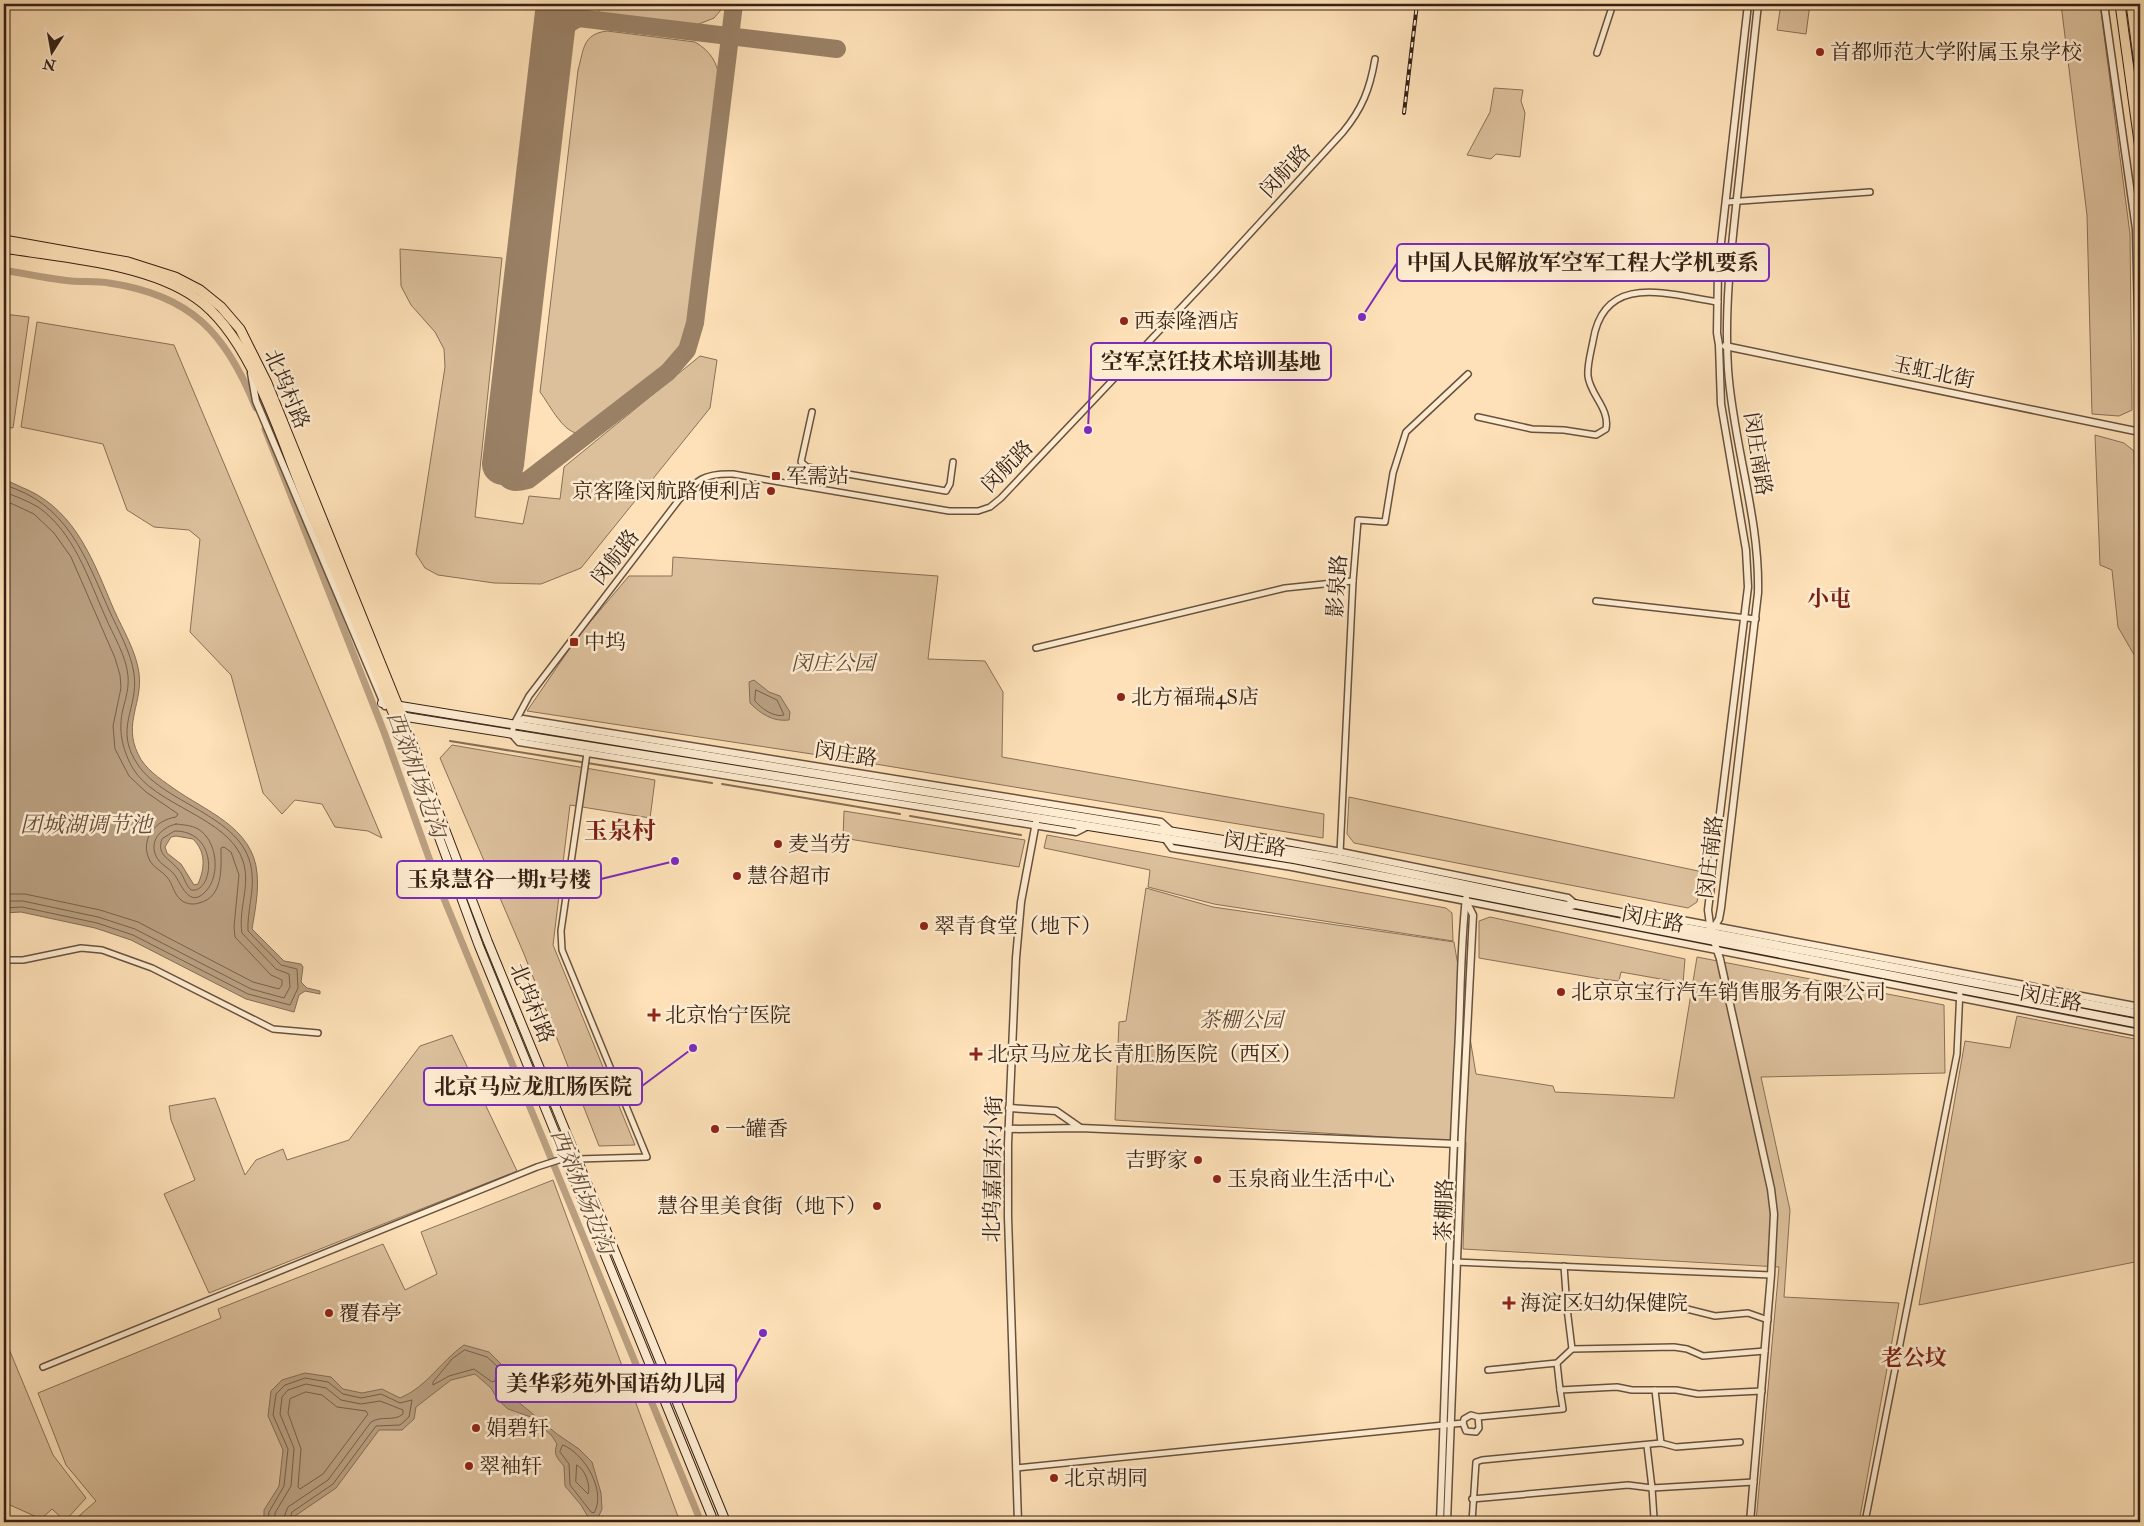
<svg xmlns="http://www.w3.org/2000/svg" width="2144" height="1526" viewBox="0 0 2144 1526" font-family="'IM FELL Double Pica','Noto Serif SC',serif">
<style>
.green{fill:#dcc09c;stroke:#897058}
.water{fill:#baa081;stroke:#856d56;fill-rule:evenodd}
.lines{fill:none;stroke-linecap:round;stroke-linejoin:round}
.shore{stroke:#78604b;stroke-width:1}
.stream{stroke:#856d56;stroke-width:2}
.canal{stroke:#baa081;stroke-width:7}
.taxiway{stroke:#9a8166;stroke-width:18}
.runway{stroke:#9a8166;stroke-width:42}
.minor-casing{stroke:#68513e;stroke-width:8}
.tertiary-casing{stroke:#68513e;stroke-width:9}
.secondary-casing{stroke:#362115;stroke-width:10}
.primary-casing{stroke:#362115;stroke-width:11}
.minor{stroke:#feecd1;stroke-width:5}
.tertiary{stroke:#feecd1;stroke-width:6}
.secondary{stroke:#feecd1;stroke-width:8}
.primary{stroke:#fee1b8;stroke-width:9}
.rail-casing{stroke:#362115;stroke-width:4}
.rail{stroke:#feecd1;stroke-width:2;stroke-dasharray:5.5;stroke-linecap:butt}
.poi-dot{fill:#8f2418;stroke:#feecd1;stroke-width:2}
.labels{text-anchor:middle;stroke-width:5;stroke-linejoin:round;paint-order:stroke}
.poi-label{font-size:21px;fill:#362115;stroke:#feecd1;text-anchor:start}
.street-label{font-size:21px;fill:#362115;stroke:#feecd1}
.park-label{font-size:21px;font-style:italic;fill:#604937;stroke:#feecd1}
.neighbourhood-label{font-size:22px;font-weight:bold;fill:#7a1f14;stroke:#feecd1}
.water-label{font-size:22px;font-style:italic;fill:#644d3b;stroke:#feecd1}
.quarter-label{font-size:24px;font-weight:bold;fill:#7a1f14;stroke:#feecd1}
.leader{fill:none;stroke:#7b2cbf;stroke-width:2}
.callout-dot{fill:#7b2cbf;stroke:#feecd1;stroke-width:2}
.callout{fill:#feecd1;stroke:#7b2cbf;stroke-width:2}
.callout-label{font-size:22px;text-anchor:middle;font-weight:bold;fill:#362115}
</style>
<rect width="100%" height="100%" fill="#fee1b8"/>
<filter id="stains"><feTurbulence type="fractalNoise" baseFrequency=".004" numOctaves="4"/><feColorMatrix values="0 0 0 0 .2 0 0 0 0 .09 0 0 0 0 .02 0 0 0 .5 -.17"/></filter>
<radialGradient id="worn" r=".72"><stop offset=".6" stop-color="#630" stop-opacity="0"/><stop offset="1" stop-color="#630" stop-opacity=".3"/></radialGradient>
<!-- green -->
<g class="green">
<polygon points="591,4 726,4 714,18 694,26 603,15"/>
<polygon points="1781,4 1810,4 1806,34 1777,30"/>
<polygon points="2061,4 2100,4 2130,234 2132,410 2119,416 2092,414 2087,215"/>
<path d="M607,31l88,11c15,9 23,20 24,38l-29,244 -14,31 -10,12 -84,66c-17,4 -32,-28 -42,-41l38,-322c6,-20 4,-36 29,-39z"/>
<polygon points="1494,88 1523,90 1521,101 1525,113 1520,157 1496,154 1491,159 1467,155 1490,112"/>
<polygon points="400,249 502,258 475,517 523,524 529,496 560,499 564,467 700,356 717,360 710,408 581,568 541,584 494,583 438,575 425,568 416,554 445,367 444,349 435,332 411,305 401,286"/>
<polygon points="4,314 29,317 13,428 4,427"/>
<polygon points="37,322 174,345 382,838 368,831 335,827 322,804 295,800 282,814 263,793 231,675 190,632 200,539 189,530 154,527 127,510 103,444 21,427"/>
<polygon points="2095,435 2124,443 2134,451 2136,524 2140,541 2140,665 2118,627 2112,570 2100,565"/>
<polygon points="673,557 938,576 928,659 985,661 1003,692 1002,757 1324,814 1323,838 845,759 527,711 579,635 629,576 672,576"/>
<polygon points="452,745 655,780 650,818 570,805 553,945 635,1145 599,1146 524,954 440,758"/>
<polygon points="1349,797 1703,872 1697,902 1688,908 1354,843 1347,834"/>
<polygon points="844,811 1025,840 1019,867 843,838"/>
<polygon points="1047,835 1446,908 1452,913 1453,941 1214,904 1148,887 1150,870 1044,848"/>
<polygon points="1146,888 1213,907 1454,942 1476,1074 1553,1086 1555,1092 1674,1098 1697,957 1944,1005 1945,1073 1761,1077 1790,1210 1784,1297 1899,1303 1859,1522 1756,1522 1779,1267 1463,1249 1466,1142 1115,1120 1119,1022 1126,1021"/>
<polygon points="1490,917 1685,959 1683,983 1621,972 1619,981 1601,979 1479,958 1479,921"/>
<polygon points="2017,1016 2140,1040 2140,1261 1919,1305 1965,1041 2010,1048"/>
<polygon points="452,1035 517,1171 209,1293 164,1194 195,1180 171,1120 169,1106 215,1098 245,1175 256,1160 283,1149 287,1160 349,1140 420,1046"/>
<polygon points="553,1180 680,1522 72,1522 96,1501 66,1465 38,1393 221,1318 218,1309 383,1244 405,1290 437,1274 421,1232"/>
<polygon points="4,1337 53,1455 86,1498 65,1521 52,1509 41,1519 10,1505 4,1495"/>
</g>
<!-- water -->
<g class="water">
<path d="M4,480c8,2 16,7 24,10 49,23 66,73 86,120 9,20 22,41 25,63 4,30 -16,50 -1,81 7,15 21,24 35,34 32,23 80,39 84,85 2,18 -2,38 -5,56l32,32 17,3 2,3 -2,15 6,6 13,3v3l-15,-3 -6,4 -5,17 -48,-13 -115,-59 -36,-12 -74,-16 -17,1zM176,836l17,3c13,13 12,29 5,45l-4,1 -13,-21 -14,-11 -2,-6 6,-10z"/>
<path d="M754,680l15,12 11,4 10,16 -1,8c-16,2 -28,-6 -39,-17l-1,-21z"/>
<path d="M464,1345l25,7 14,14 -3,11 5,14 52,43 22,15 13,13 9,31 1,16 -6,13h-5l-10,-17 -16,-19 -1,-20c-7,-8 -11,-12 -7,-22l-5,-8 -21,-19 -23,-8 -10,-9 -7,-12 -16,-14 -24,6 -35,27 -2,12 -12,11h-23l-43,58 -41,28 -2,6h-29v-12l15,-24 4,-36 -15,-34 3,-25 11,-11 23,-7 26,4 12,12 19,4 20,-4 18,9c27,-11 41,-37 64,-53z"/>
</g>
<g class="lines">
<!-- shore -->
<g class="shore">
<path d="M4,485c63,18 81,71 105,125 9,20 22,42 25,64 5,35 -21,54 4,91 28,41 110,51 114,109 2,19 -5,38 -4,57l33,34 16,4 1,19 -8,17 -42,-11 -115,-59 -36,-12 -75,-16 -18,1"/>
<path d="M4,492c11,4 24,9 34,15 36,25 50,71 67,109 8,19 21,39 23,60 1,12 -2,21 -5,33 -5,21 -1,39 9,58 22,39 97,50 111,94 8,24 -5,48 -1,72l34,36 13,5 1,13 -6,11 -33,-9 -116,-60 -37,-12 -75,-16h-19"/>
<path d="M4,500l30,14 20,19 17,24 44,101 5,17 1,13 -8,38 2,23 14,27 17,16 32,22 -2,3c-21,3 -37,23 -26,44 4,7 12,10 17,16 6,7 6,16 14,23 5,4 12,5 18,3 25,-6 22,-36 22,-55l3,-1 7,5 8,23 -5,52 1,10 36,38 11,5v5l-3,4 -26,-7 -115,-60 -38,-12 -75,-16h-21"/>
<path d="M756,690l21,10 7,15c-10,3 -23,-7 -29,-14z"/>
<path d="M176,824c7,1 15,1 22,5 19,11 23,46 8,62 -17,19 -25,-8 -32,-17 -5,-6 -13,-9 -17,-16 -9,-16 3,-30 19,-34z"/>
<path d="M175,831c45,0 39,63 16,59 -7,-7 -7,-15 -13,-21 -9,-11 -22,-14 -16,-30z"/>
<polygon points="465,1350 487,1357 497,1366 495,1381 492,1382 474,1369 449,1376 433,1385 433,1382 452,1359"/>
<polygon points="306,1392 322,1395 337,1407 366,1411 368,1414 323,1474 300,1489 298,1487 301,1449 288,1413 290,1399"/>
<path d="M563,1445c21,8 44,46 31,68l-3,-1 -21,-27 -1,-21 -9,-12z"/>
<path d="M577,1465c8,4 14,21 11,29l-12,-12z"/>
<polyline points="268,1522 269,1512 284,1486 288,1449 273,1415 276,1394 285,1385 305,1378 328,1382 343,1394 361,1398 381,1394 400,1403 412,1400 409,1417 400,1425 376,1426 333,1484 292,1512 289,1522"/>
<path d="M275,1522v-9l16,-27 3,-38 -14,-34 2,-17 6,-7 18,-6 20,4 15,12 20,4 19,-3 23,9v4c-9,8 -21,1 -32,8l-43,58 -40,27 -6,15"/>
</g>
<!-- stream -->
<g class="stream">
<polyline points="450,741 712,783"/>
<polyline points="722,784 900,814"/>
<polyline points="910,816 1021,835"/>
</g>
<!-- canal -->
<g class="canal">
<path d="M4,270c22,4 45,9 67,11 13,1 26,0 38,2 82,12 117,50 147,125"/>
<polyline points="265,429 384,732 440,889 701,1522"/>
</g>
<!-- taxiway -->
<g class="taxiway">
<polyline points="545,4 556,13 570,17 837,49"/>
<polyline points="552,41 562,28 578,18 575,16"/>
<path d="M503,464c0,17 9,21 25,16l140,-108 19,-22 8,-27 39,-319"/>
</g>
<!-- runway -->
<polyline class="runway" points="503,464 557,4"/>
<defs>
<g id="minor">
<polyline points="1597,53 1613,4"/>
<polyline points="1727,202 1870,192"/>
<polyline points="812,412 801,462 807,467 946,491 950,484 953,462"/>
<path d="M1478,417l54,12 32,1 32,5 10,-6c4,-21 -16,-34 -18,-53 -1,-11 3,-24 5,-35 11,-70 76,-46 125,-39"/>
<polyline points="1596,601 1756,619"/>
<polyline points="1036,648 1285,588 1353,581"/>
<path d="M512,734l2,-10 15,-28 149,-195c19,-21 25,-28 55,-27l216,37h29l12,-4 11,-9 212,-224 130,-142c19,-23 27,-43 32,-73"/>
<polyline points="1340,853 1353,581 1358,520 1385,522 1393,473 1406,432 1468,374"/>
<polyline points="4,960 23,960 81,948 102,950 152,968 273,1029 318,1033"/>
<polyline points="577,1159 647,1157 562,950 561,931 587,753"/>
<polyline points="1455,1262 1771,1275"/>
<polyline points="1564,1266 1567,1308 1614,1305 1675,1306 1715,1316 1748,1313 1768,1320"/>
<polyline points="1567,1308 1572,1349"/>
<polyline points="1557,1363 1560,1390 1617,1387 1632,1390 1676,1390 1698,1394 1762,1391"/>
<polyline points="43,1367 537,1167 565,1158"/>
<polyline points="1488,1370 1557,1363 1572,1349 1674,1347 1687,1349 1703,1356 1765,1351"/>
<polyline points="1655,1390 1661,1443"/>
<polyline points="1463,1423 1466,1431 1476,1432 1479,1428 1478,1417"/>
<polyline points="1647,1446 1652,1488 1754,1482"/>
<polyline points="1016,1468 1444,1425 1463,1423 1464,1419 1471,1415 1478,1417 1563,1409 1560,1390"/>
<polyline points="1472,1499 1628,1485 1652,1488 1654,1518 1652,1522"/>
<polyline points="1472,1522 1476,1462 1482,1460 1661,1443 1676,1447 1740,1442"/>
<polyline points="1732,1522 1750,1521"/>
<polyline points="1865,1522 1957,1054 1960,989"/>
</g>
<g id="tertiary">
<polyline points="1748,4 1718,269 1717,333 1719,345 1721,404 1746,550 1748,587 1708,910 1711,932 1720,959 1771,1189 1774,1214 1771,1275 1750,1522"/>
<polyline points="2104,4 2136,229 2140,409"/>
<polyline points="1725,346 2140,432"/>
<polyline points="251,373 256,401 385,706"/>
<polyline points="514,724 523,719 1161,822 1171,831"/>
<polyline points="512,734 519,742 1076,832 1088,826"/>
<polyline points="1164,837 1172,848 1292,867 2140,1033"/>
<polyline points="1245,843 1259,837 1341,852 1568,898 1575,904"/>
<polyline points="1622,913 1629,910 2140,1007"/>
<path d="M1711,932l8,-13 2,-11 37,-315c2,-76 -25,-149 -30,-224 -4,-63 4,-126 11,-189 6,-59 13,-117 19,-176"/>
<polyline points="1009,1108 1056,1111 1079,1127"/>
<polyline points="1008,1129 1080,1128 1457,1144"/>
<polyline points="1018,1522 1008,1217 1008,1144 1016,958 1021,902 1037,817"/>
<path d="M1440,1522c6,-156 10,-313 18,-469 3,-52 2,-103 8,-155"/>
<polyline points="1447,1522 1462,1130 1473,915 1466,901"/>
</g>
<g id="secondary">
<polyline points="382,703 1340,859 1567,906 1575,904 1622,913 1626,917 1634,919"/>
<polyline points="402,716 488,942 726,1522"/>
<polyline points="1680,927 2140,1014"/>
<polyline points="714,1522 479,946 394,715 1294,859 2140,1024"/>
</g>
<g id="primary">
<polyline points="2120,4 2140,149"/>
<polyline points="2131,4 2140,72"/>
<polyline points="4,240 128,262 175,277 200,290 221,307 240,329 267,383 402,716"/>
<path d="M4,248c59,10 143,15 192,50 55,38 84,139 109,200 30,72 59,145 89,217"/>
</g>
</defs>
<!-- minor casing -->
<use href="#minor" class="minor-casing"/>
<!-- tertiary casing -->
<use href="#tertiary" class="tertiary-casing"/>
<!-- secondary casing -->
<use href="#secondary" class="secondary-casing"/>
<!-- primary casing -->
<use href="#primary" class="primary-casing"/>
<!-- minor -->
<use href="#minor" class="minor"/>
<!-- tertiary -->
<use href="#tertiary" class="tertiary"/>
<!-- secondary -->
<use href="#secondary" class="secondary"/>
<!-- primary -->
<use href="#primary" class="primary"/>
<defs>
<g id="rail">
<polyline points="1404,113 1417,4"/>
<polyline points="4,160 8,169"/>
</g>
</defs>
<!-- rail casing -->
<use href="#rail" class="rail-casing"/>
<!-- rail -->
<use href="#rail" class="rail"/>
</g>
<!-- markers -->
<g class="poi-dot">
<circle cx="1820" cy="52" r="5"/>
<circle cx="1124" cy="321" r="5"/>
<rect x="771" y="471" width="10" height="10" rx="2.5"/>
<circle cx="771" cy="491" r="5"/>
<rect x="569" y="637" width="10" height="10" rx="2.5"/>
<circle cx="1121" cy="697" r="5"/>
<circle cx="778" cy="844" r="5"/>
<circle cx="737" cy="876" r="5"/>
<circle cx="924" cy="926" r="5"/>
<circle cx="1561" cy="992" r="5"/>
<path d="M651.5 1007.5h5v5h5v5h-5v5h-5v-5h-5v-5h5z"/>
<path d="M973.5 1046.5h5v5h5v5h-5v5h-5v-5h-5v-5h5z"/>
<circle cx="715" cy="1129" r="5"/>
<circle cx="1198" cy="1160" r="5"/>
<circle cx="1217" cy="1179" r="5"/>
<circle cx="877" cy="1206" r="5"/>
<path d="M1506.5 1295.5h5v5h5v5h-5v5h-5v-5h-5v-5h5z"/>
<circle cx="329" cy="1313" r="5"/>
<circle cx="476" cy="1428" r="5"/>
<circle cx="469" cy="1466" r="5"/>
<circle cx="1054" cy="1478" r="5"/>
</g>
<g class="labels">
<!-- poi labels -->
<g class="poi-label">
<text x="1830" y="59">首都师范大学附属玉泉学校</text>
<text x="1134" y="328">西泰隆酒店</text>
<text x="786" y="483">军需站</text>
<text x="761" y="498" text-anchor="end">京客隆闵航路便利店</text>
<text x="584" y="649">中坞</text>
<text x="1131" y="704">北方福瑞4S店</text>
<text x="788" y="851">麦当劳</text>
<text x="747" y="883">慧谷超市</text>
<text x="934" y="933">翠青食堂（地下）</text>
<text x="1571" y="999">北京京宝行汽车销售服务有限公司</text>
<text x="665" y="1022">北京怡宁医院</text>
<text x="987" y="1061">北京马应龙长青肛肠医院（西区）</text>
<text x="725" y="1136">一罐香</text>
<text x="1188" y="1167" text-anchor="end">吉野家</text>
<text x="1227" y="1186">玉泉商业生活中心</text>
<text x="867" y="1213" text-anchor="end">慧谷里美食街（地下）</text>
<text x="1520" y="1310">海淀区妇幼保健院</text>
<text x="339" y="1320">覆春亭</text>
<text x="486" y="1435">娟碧轩</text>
<text x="479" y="1473">翠袖轩</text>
<text x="1064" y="1485">北京胡同</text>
</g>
<!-- street labels -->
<g class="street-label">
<text transform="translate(1285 171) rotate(-47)" y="7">闵航路</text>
<text transform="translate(1933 372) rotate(12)" y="7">玉虹北街</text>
<text transform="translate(287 389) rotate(67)" y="7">北坞村路</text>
<text transform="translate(1758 454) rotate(81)" y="7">闵庄南路</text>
<text transform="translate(1007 466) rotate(-45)" y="7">闵航路</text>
<text transform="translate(615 557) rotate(-52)" y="7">闵航路</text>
<text transform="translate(1337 586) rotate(-86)" y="7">影泉路</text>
<text transform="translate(846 754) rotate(9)" y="7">闵庄路</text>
<text transform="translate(1255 844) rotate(9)" y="7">闵庄路</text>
<text transform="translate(1710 857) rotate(-83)" y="7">闵庄南路</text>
<text transform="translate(1653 919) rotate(11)" y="7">闵庄路</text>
<text transform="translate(2051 998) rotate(11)" y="7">闵庄路</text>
<text transform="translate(532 1003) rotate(68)" y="7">北坞村路</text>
<text transform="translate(993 1169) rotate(-89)" y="7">北坞嘉园东小街</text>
<text transform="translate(1444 1210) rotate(-88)" y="7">茶棚路</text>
</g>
<!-- park labels -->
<g class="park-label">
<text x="833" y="670">闵庄公园</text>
<text x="1241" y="1027">茶棚公园</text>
</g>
<!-- neighbourhood labels -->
<g class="neighbourhood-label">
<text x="1829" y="606">小屯</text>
<text x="1914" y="1365">老公坟</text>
</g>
<!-- water labels -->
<g class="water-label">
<text transform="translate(417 774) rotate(70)" y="8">西郊机场边沟</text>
<text x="86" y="832">团城湖调节池</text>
<text transform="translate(583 1191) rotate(68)" y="8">西郊机场边沟</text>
</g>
<!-- quarter labels -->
<g class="quarter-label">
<text x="620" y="839">玉泉村</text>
</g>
</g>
<!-- callouts -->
<path class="leader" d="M1362 317L1397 263M1088 430L1091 361M675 861L601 879M693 1048L642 1086M763 1333L736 1383"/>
<g class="callout-dot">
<circle cx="1362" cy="317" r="5"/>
<circle cx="1088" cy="430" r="5"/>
<circle cx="675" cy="861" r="5"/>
<circle cx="693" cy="1048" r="5"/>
<circle cx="763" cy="1333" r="5"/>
</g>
<g class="callout">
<rect x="1397" y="244" width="372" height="37" rx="5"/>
<rect x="1091" y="343" width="240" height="37" rx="5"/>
<rect x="397" y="861" width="204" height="37" rx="5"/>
<rect x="424" y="1068" width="218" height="37" rx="5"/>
<rect x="496" y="1365" width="240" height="37" rx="5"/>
</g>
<g class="callout-label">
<text x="1583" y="270">中国人民解放军空军工程大学机要系</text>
<text x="1211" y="369">空军烹饪技术培训基地</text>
<text x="499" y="887">玉泉慧谷一期1号楼</text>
<text x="533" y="1094">北京马应龙肛肠医院</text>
<text x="616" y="1391">美华彩苑外国语幼儿园</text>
</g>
<!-- margin -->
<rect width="2144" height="1526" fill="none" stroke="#fee1b8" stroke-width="20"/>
<rect x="5" y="5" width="2134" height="1516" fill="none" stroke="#362115" stroke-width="2.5"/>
<rect x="10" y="10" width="2124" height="1506" fill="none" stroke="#362115"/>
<!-- north arrow -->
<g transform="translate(52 52) rotate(191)" stroke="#feecd1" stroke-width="4" paint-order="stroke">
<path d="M0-4L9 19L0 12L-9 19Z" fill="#362115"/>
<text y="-8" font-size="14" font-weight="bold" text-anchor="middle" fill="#362115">N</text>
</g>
<rect width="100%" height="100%" filter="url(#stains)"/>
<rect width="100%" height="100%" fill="url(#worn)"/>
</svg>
